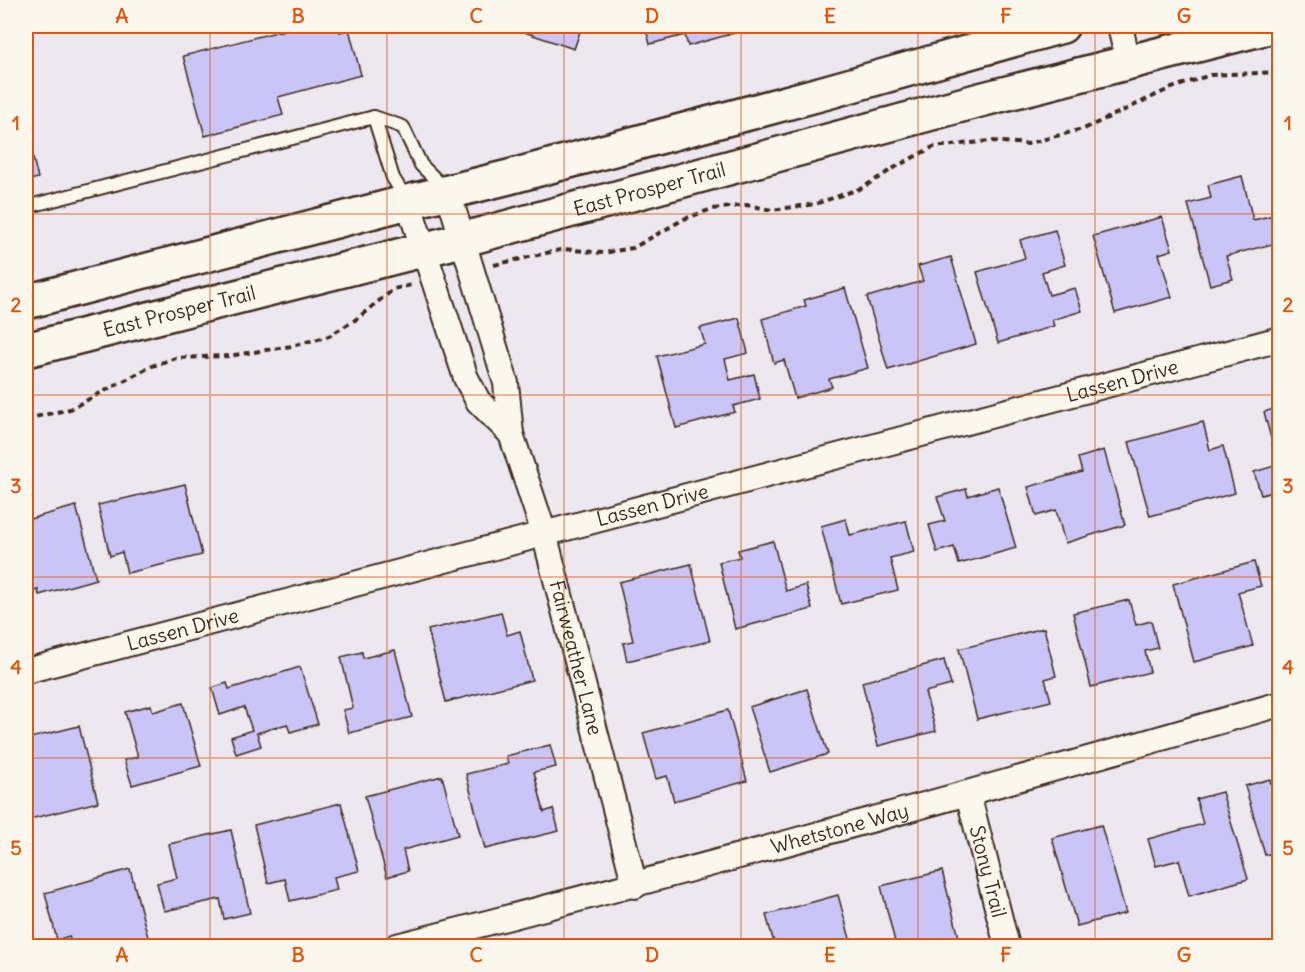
<svg xmlns="http://www.w3.org/2000/svg" width="1305" height="972" viewBox="0 0 1305 972" font-family="Delius,sans-serif">
<style>
.building{fill:#cbc4f6;stroke:#3b2a1e;stroke-width:1.5}
.lines{fill:none;stroke-linecap:round;stroke-linejoin:round}
.service-casing{stroke:#3b2a1e;stroke-width:16}
.minor-casing{stroke:#3b2a1e;stroke-width:28}
.secondary-casing{stroke:#3b2a1e;stroke-width:38}
.path{stroke:#3b2a1e;stroke-width:4;stroke-dasharray:6 4.5;stroke-linecap:butt}
.service{stroke:#fbf7ec;stroke-width:12}
.minor{stroke:#fbf7ec;stroke-width:24}
.secondary{stroke:#fbf7ec;stroke-width:33}
.grid{fill:none;stroke:#df570d;stroke-width:1.5;stroke-opacity:0.55}
.labels{text-anchor:middle;stroke-width:4.5;stroke-linejoin:round;paint-order:stroke}
.street-label{font-size:20px;fill:#3b2a1e;stroke:#fbf7ec}
.neatline{fill:none;stroke:#df570d;stroke-width:2}
.grid-label{font-size:20px;text-anchor:middle;font-weight:bold;fill:#df570d}
</style>
<rect width="100%" height="100%" fill="#ede8ef"/>
<filter id="ink" filterUnits="userSpaceOnUse"><feTurbulence type="fractalNoise" baseFrequency=".0167" numOctaves="2"/><feDisplacementMap in="SourceGraphic" scale="12" xChannelSelector="R" yChannelSelector="G"/><feConvolveMatrix kernelMatrix="1 2 1 2 8 2 1 2 1" color-interpolation-filters="sRGB"/></filter>
<g filter="url(#ink)">
<!-- building -->
<g class="building">
<polygon points="300,26 338,26 340,32 349,29 361,75 278,97 283,115 205,136 183,56"/>
<polygon points="507,26 582,26 574,49"/>
<polygon points="645,26 736,26 738,32 688,46 685,35 650,44"/>
<polygon points="26,130 38,178 26,181"/>
<polygon points="1242,176 1253,220 1274,215 1280,242 1226,256 1233,279 1210,285 1188,204 1211,198 1208,185"/>
<polygon points="1162,217 1172,250 1159,254 1172,297 1115,313 1093,236"/>
<polygon points="1055,230 1065,265 1042,272 1049,295 1075,288 1082,311 1052,320 1054,326 998,343 977,272 1025,258 1020,240"/>
<polygon points="951,257 976,344 888,370 867,297 923,281 918,266"/>
<polygon points="845,288 868,368 829,379 832,387 795,398 784,360 774,363 762,319 806,306 804,300"/>
<polygon points="739,318 748,353 725,359 730,380 754,374 760,399 733,406 735,412 676,428 657,356 705,344 700,328"/>
<polygon points="1280,407 1280,490 1261,495 1254,472 1278,465 1264,412"/>
<polygon points="1203,422 1210,450 1223,446 1235,493 1150,516 1129,442"/>
<polygon points="1104,450 1125,525 1065,543 1056,510 1036,516 1028,487 1082,472 1078,458"/>
<polygon points="185,484 202,555 127,573 122,552 110,556 98,505"/>
<polygon points="998,487 1016,548 959,564 954,547 937,552 929,525 945,521 937,497 966,489 968,496"/>
<polygon points="76,506 96,579 39,595 38,590 26,593 26,570 29,569 26,557 26,520"/>
<polygon points="846,519 850,535 906,521 914,552 890,558 898,590 841,604 821,526"/>
<polygon points="773,541 786,591 806,585 812,609 735,629 719,562 740,557 738,550"/>
<polygon points="1254,562 1261,586 1238,592 1253,646 1194,662 1173,584"/>
<polygon points="691,564 710,641 627,661 623,643 633,641 619,582"/>
<polygon points="1129,600 1136,625 1151,621 1158,648 1145,651 1150,672 1091,687 1073,613"/>
<polygon points="501,612 507,635 520,631 532,680 446,702 428,630"/>
<polygon points="1044,628 1056,676 1045,679 1051,701 977,719 959,649"/>
<polygon points="395,650 412,717 349,733 343,710 353,708 341,657 362,652 363,658"/>
<polygon points="944,660 951,685 925,692 936,731 878,746 862,682"/>
<polygon points="300,667 318,724 290,732 287,724 257,733 261,746 236,754 231,737 252,730 244,707 220,715 212,688 227,683 229,689"/>
<polygon points="807,689 828,754 770,772 749,707"/>
<polygon points="183,703 201,766 132,785 124,760 138,757 125,712 151,705 153,712"/>
<polygon points="728,710 747,781 674,801 667,776 656,779 643,733"/>
<polygon points="79,726 98,802 26,820 26,792 30,791 26,774 26,739"/>
<polygon points="550,745 556,767 534,772 544,812 553,809 559,831 485,849 466,774 508,764 506,756"/>
<polygon points="442,776 458,835 403,850 408,871 387,877 365,796"/>
<polygon points="1270,779 1271,784 1280,781 1280,851 1265,855 1245,786"/>
<polygon points="1222,792 1248,879 1189,896 1179,860 1156,866 1148,839 1203,824 1196,799"/>
<polygon points="341,803 359,871 334,877 337,890 290,901 285,879 268,883 254,825"/>
<polygon points="1101,825 1126,913 1077,926 1052,838"/>
<polygon points="231,830 250,913 224,919 220,899 164,911 157,883 177,878 169,844"/>
<polygon points="130,869 149,941 128,946 72,946 69,936 57,940 45,893"/>
<polygon points="942,871 961,945 896,946 881,886"/>
<polygon points="838,895 852,946 775,946 766,915"/>
<polygon points="658,941 660,946 637,946"/>
</g>
<g class="lines">
<defs>
<g id="service">
<polyline points="374,117 393,178 406,199"/>
<polyline points="26,207 374,117 403,127 421,165 445,189"/>
</g>
<g id="minor">
<polyline points="1120,26 1128,62"/>
<path id="s1" d="M448,192l58,191 5,51 33,99 91,353"/>
<polyline points="408,202 466,378 478,401 511,434"/>
<path id="s2" d="M26,671l1254,-332"/>
<path id="s3" d="M968,794l39,152"/>
<path id="s4" d="M397,946c296,-75 589,-157 883,-242"/>
</g>
<g id="secondary">
<polyline points="26,302 408,202 509,177 827,92 1062,26"/>
<path id="s5" d="M26,350l420,-106 534,-144 292,-74"/>
</g>
</defs>
<!-- service casing -->
<use href="#service" class="service-casing"/>
<!-- minor casing -->
<use href="#minor" class="minor-casing"/>
<!-- secondary casing -->
<use href="#secondary" class="secondary-casing"/>
<!-- path -->
<g class="path">
<polyline points="494,265 564,249 603,253 633,248 684,219 712,209 747,205 772,210 815,204 862,188 899,165 933,147 991,141 1027,144 1086,128 1169,89 1210,75 1280,72"/>
<polyline points="26,419 70,409 152,366 176,358 228,356 292,346 329,336 355,320 394,289 411,285"/>
</g>
<!-- service -->
<use href="#service" class="service"/>
<!-- minor -->
<use href="#minor" class="minor"/>
<!-- secondary -->
<use href="#secondary" class="secondary"/>
</g>
</g>
<!-- grid -->
<path class="grid" d="M210,26v920M387,26v920M564,26v920M741,26v920M918,26v920M1095,26v920M26,214h1254M26,395h1254M26,577h1254M26,758h1254"/>
<g class="labels">
<!-- street labels -->
<g class="street-label">
<text dy="7" stroke="none"><textPath href="#s5" startOffset="644">East Prosper Trail</textPath></text>
<text dy="7" stroke="none"><textPath href="#s5" startOffset="158">East Prosper Trail</textPath></text>
<text dy="7" stroke="none"><textPath href="#s2" startOffset="1134">Lassen Drive</textPath></text>
<text dy="7" stroke="none"><textPath href="#s2" startOffset="648">Lassen Drive</textPath></text>
<text dy="7" stroke="none"><textPath href="#s2" startOffset="162">Lassen Drive</textPath></text>
<text dy="7" stroke="none"><textPath href="#s1" startOffset="484">Fairweather Lane</textPath></text>
<text dy="7" stroke="none"><textPath href="#s4" startOffset="458">Whetstone Way</textPath></text>
<text dy="7" stroke="none"><textPath href="#s3" startOffset="80">Stony Trail</textPath></text>
</g>
</g>
<!-- margin -->
<rect width="1305" height="972" fill="none" stroke="#fbf7ec" stroke-width="66"/>
<rect x="33" y="33" width="1239" height="906" class="neatline"/>
<g class="grid-label">
<text x="122" y="23">A</text>
<text x="298" y="23">B</text>
<text x="476" y="23">C</text>
<text x="652" y="23">D</text>
<text x="830" y="23">E</text>
<text x="1006" y="23">F</text>
<text x="1184" y="23">G</text>
<text x="16" y="130">1</text>
<text x="1288" y="130">1</text>
<text x="16" y="312">2</text>
<text x="1288" y="312">2</text>
<text x="16" y="493">3</text>
<text x="1288" y="493">3</text>
<text x="16" y="674">4</text>
<text x="1288" y="674">4</text>
<text x="16" y="855">5</text>
<text x="1288" y="855">5</text>
<text x="122" y="962">A</text>
<text x="298" y="962">B</text>
<text x="476" y="962">C</text>
<text x="652" y="962">D</text>
<text x="830" y="962">E</text>
<text x="1006" y="962">F</text>
<text x="1184" y="962">G</text>
</g>
</svg>
